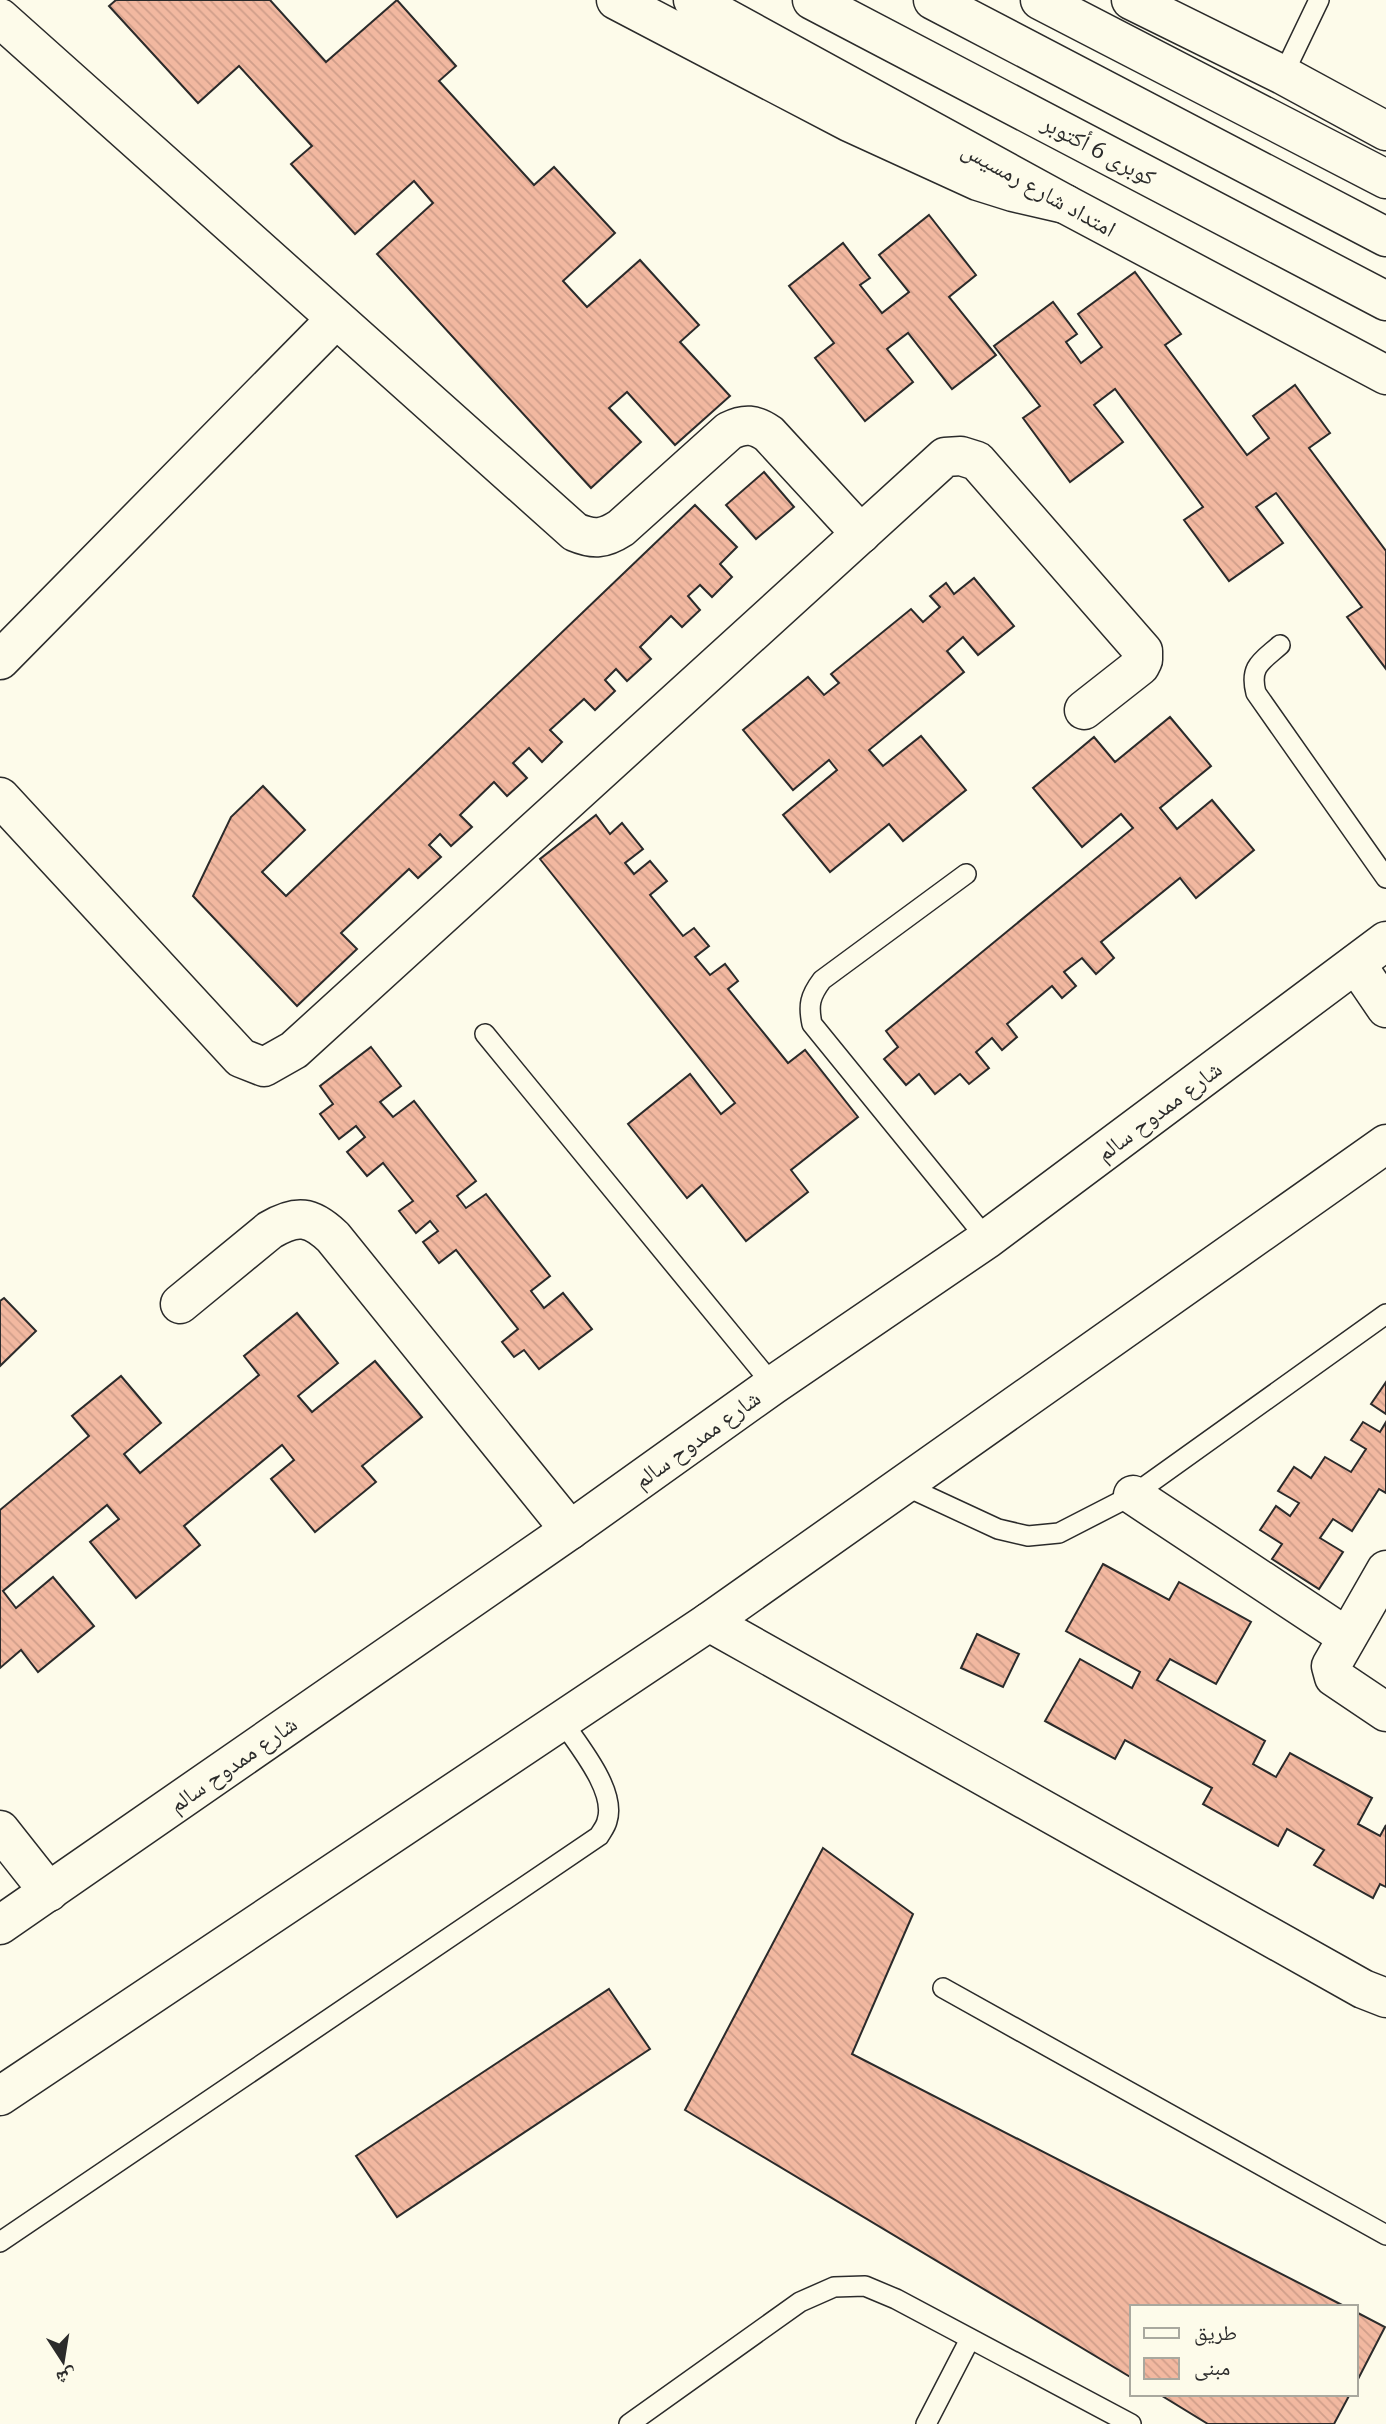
<svg xmlns="http://www.w3.org/2000/svg" width="1386" height="2424" viewBox="0 0 1386 2424" font-family="'Roboto Serif','Noto Naskh Arabic',serif">
<style>
.building{fill:url(#building-back-hatch);stroke:#2b2b2b;stroke-width:2}
.lines{fill:none;stroke-linecap:round;stroke-linejoin:round}
.lane-casing{stroke:#2b2b2b;stroke-width:22}
.street-casing{stroke:#2b2b2b;stroke-width:41}
.secondary-casing{stroke:#2b2b2b;stroke-width:41}
.primary-casing{stroke:#2b2b2b;stroke-width:41}
.highway-casing{stroke:#2b2b2b;stroke-width:41}
.lane{stroke:#fdfbea;stroke-width:19}
.street{stroke:#fdfbea;stroke-width:38}
.secondary{stroke:#fdfbea;stroke-width:38}
.primary{stroke:#fdfbea;stroke-width:38}
.highway{stroke:#fdfbea;stroke-width:38}
.labels{text-anchor:middle;stroke-width:5;stroke-linejoin:round;paint-order:stroke}
.street-label{font-size:23px;fill:#2b2b2b;stroke:#fdfbea}
</style>
<defs>
<pattern id="building-back-hatch" width="6" height="6" patternUnits="userSpaceOnUse" patternTransform="scale(1.75)"><rect width="6" height="6" fill="#f2b8a0"/><path d="M-1 5l2 2M0 0l6 6M5-1l2 2" fill="none" stroke="#d09e8a"/></pattern>
</defs>
<rect width="100%" height="100%" fill="#fdfbea"/>
<!-- building -->
<g class="building">
<polygon points="116,0 270,0 326,62 397,0 456,66 439,81 534,185 554,167 615,233 563,281 587,307 640,260 699,325 680,342 730,396 675,445 627,392 609,408 641,442 591,488 377,254 433,203 414,181 355,234 291,164 312,146 239,66 198,103 109,6"/>
<polygon points="929,215 976,275 949,297 996,355 952,389 908,333 887,349 913,382 865,421 815,358 834,343 789,286 843,243 870,278 860,285 882,313 909,292 879,255"/>
<polygon points="1135,272 1181,334 1165,345 1247,455 1269,438 1253,416 1295,385 1330,433 1309,448 1386,551 1386,669 1347,617 1362,607 1276,493 1256,507 1283,543 1229,581 1184,520 1203,507 1115,389 1094,405 1123,442 1070,482 1023,418 1040,406 994,346 1053,302 1077,334 1066,342 1081,363 1102,347 1078,314"/>
<polygon points="764,472 794,507 756,539 726,505"/>
<polygon points="695,505 737,547 720,564 732,577 712,597 700,585 688,596 700,610 682,627 671,616 640,647 651,659 627,681 616,669 605,680 615,691 595,710 584,699 550,730 562,742 542,762 529,748 513,763 527,778 507,796 494,782 460,815 472,827 451,846 440,834 429,845 441,857 418,878 409,869 341,933 357,949 297,1006 193,896 231,817 263,786 305,830 262,872 286,896"/>
<polygon points="974,578 1014,626 978,655 963,637 947,651 964,672 869,750 883,766 921,736 966,790 903,841 889,824 830,872 783,815 837,770 829,760 793,790 743,730 808,677 824,695 839,683 831,674 911,609 923,622 940,607 930,596 946,583 954,594"/>
<polygon points="1170,717 1211,766 1160,808 1177,829 1212,800 1254,850 1196,898 1180,878 1101,942 1114,958 1096,974 1082,958 1064,972 1076,986 1062,998 1052,986 1007,1024 1017,1037 1002,1050 992,1038 976,1052 989,1068 969,1084 960,1074 935,1094 919,1074 906,1085 884,1059 898,1047 886,1031 1133,828 1121,814 1082,847 1033,788 1094,737 1115,762"/>
<polygon points="596,815 610,834 622,823 643,849 625,863 634,874 650,861 667,881 650,895 683,936 694,928 709,946 695,957 710,975 725,964 738,981 728,989 788,1063 805,1050 858,1117 791,1170 808,1192 746,1241 702,1185 687,1198 628,1124 690,1074 721,1114 735,1103 540,859"/>
<polygon points="371,1047 401,1086 380,1102 393,1117 414,1101 476,1181 457,1196 466,1208 486,1194 550,1276 531,1291 544,1308 563,1293 592,1329 539,1369 524,1350 514,1357 502,1342 518,1329 456,1250 439,1263 423,1242 438,1231 430,1221 416,1233 399,1211 413,1201 383,1163 367,1176 347,1152 365,1137 356,1126 339,1139 320,1114 333,1104 320,1086"/>
<polygon points="4,1298 36,1331 0,1366 0,1301"/>
<polygon points="297,1313 338,1363 298,1396 312,1412 375,1361 422,1417 362,1466 376,1482 315,1532 271,1479 294,1460 282,1445 184,1526 200,1545 136,1598 90,1542 119,1519 107,1505 3,1591 16,1608 53,1577 94,1626 38,1672 21,1650 0,1668 0,1510 89,1436 72,1416 121,1376 161,1423 124,1454 140,1473 259,1375 244,1356"/>
<polygon points="1386,1382 1386,1414 1371,1404"/>
<polygon points="1363,1422 1380,1432 1386,1422 1386,1493 1379,1489 1352,1531 1333,1519 1320,1538 1343,1552 1319,1589 1272,1559 1282,1544 1260,1530 1276,1506 1290,1516 1299,1503 1278,1491 1294,1467 1311,1478 1325,1457 1351,1472 1366,1449 1351,1440"/>
<polygon points="1103,1564 1169,1600 1179,1582 1251,1622 1216,1684 1170,1659 1157,1680 1265,1741 1253,1764 1276,1777 1290,1753 1372,1798 1358,1824 1380,1836 1386,1825 1386,1887 1380,1884 1373,1898 1314,1865 1324,1850 1287,1829 1278,1846 1203,1804 1212,1788 1125,1740 1115,1759 1045,1721 1080,1659 1132,1688 1140,1672 1066,1631"/>
<polygon points="977,1634 1019,1654 1003,1687 961,1668"/>
<polygon points="823,1848 913,1914 852,2054 1346,2307 1132,2307 1132,2378 685,2110"/>
<polygon points="609,1989 650,2049 397,2217 356,2156"/>
<polygon points="1356,2312 1385,2327 1356,2383"/>
<polygon points="1159,2394 1350,2394 1334,2424 1208,2424"/>
</g>
<g class="lines">
<defs>
<g id="lane">
<polyline points="1283,75 1319,0"/>
<path d="M1280,645c-18,16 -31,21 -24,48l130,185"/>
<path d="M966,874l-144,106c-12,16 -14,25 -10,44l175,215"/>
<polyline points="485,1034 773,1385"/>
<polyline points="901,1484 998,1529 1028,1536 1059,1533 1133,1495 1386,1314"/>
<polyline points="943,1988 1386,2235"/>
<path d="M0,2242l599,-406c3,-5 7,-10 8,-15 10,-30 -29,-76 -45,-100"/>
<polyline points="629,2424 800,2302 834,2287 865,2286 896,2299 1131,2424"/>
<polyline points="926,2424 970,2339"/>
</g>
<g id="street">
<path d="M0,18l575,514c19,8 29,7 46,-4l108,-97c16,-8 26,-7 40,3l92,100"/>
<polyline points="0,660 336,319"/>
<polyline points="0,797 241,1058 264,1067 294,1050 945,457 961,456 977,461 1143,651 1143,660 1140,666 1084,710"/>
<path d="M180,1304l90,-74c27,-16 41,-14 63,7l237,293"/>
<polyline points="1133,1495 1347,1637"/>
<polyline points="1386,1570 1331,1666 1334,1677 1386,1712"/>
<polyline points="709,1622 1363,1989 1386,1998"/>
<polyline points="0,1830 49,1892"/>
</g>
<g id="secondary">
<polyline points="1356,964 1386,1008"/>
<polyline points="0,1925 570,1530 773,1385 987,1239 1386,941"/>
<polyline points="0,2096 709,1622 1386,1144"/>
</g>
<g id="primary">
<polyline points="693,0 1065,204 1386,375"/>
<polyline points="1131,0 1283,75 1386,131"/>
</g>
<g id="highway">
<polyline points="616,0 849,122 978,181 1013,192 1065,204"/>
<polyline points="812,0 1386,301"/>
<polyline points="933,0 1386,237"/>
<polyline points="1040,0 1386,179"/>
</g>
</defs>
<!-- lane casing -->
<use href="#lane" class="lane-casing"/>
<!-- street casing -->
<use href="#street" class="street-casing"/>
<!-- secondary casing -->
<use href="#secondary" class="secondary-casing"/>
<!-- primary casing -->
<use href="#primary" class="primary-casing"/>
<!-- highway casing -->
<use href="#highway" class="highway-casing"/>
<!-- lane -->
<use href="#lane" class="lane"/>
<!-- street -->
<use href="#street" class="street"/>
<!-- secondary -->
<use href="#secondary" class="secondary"/>
<!-- primary -->
<use href="#primary" class="primary"/>
<!-- highway -->
<use href="#highway" class="highway"/>
</g>
<g class="labels">
<!-- street labels -->
<g class="street-label">
<text transform="translate(1099 150) rotate(28)" y="8">كوبرى 6 أكتوبر</text>
<text transform="translate(1039 189) rotate(29)" y="8">امتداد شارع رمسيس</text>
<text transform="translate(1159 1111) rotate(-37)" y="8">شارع ممدوح سالم</text>
<text transform="translate(697 1439) rotate(-36)" y="8">شارع ممدوح سالم</text>
<text transform="translate(233 1764) rotate(-35)" y="8">شارع ممدوح سالم</text>
</g>
</g>
<!-- legend -->
<rect x="1130" y="2305" width="228" height="91" fill="#fdfbea" stroke="#a9a89e" stroke-width="2"/>
<rect x="1144" y="2328" width="35" height="10" fill="#fdfbea" stroke="#a9a89e" stroke-width="2"/>
<text x="1194" y="2340" font-size="21" fill="#2b2b2b">طريق</text>
<rect x="1144" y="2358" width="35" height="21" fill="url(#building-back-hatch)" stroke="#a9a89e" stroke-width="2"/>
<text x="1194" y="2375" font-size="21" fill="#2b2b2b">مبنى</text>
<!-- north arrow -->
<g transform="translate(63 2361) rotate(168)" stroke="#fdfbea" stroke-width="5" paint-order="stroke">
<path d="M0-5L12 26L0 18L-12 26Z" fill="#2b2b2b"/>
<text y="-10" font-size="19" font-weight="bold" text-anchor="middle" fill="#2b2b2b">ش</text>
</g>
</svg>
